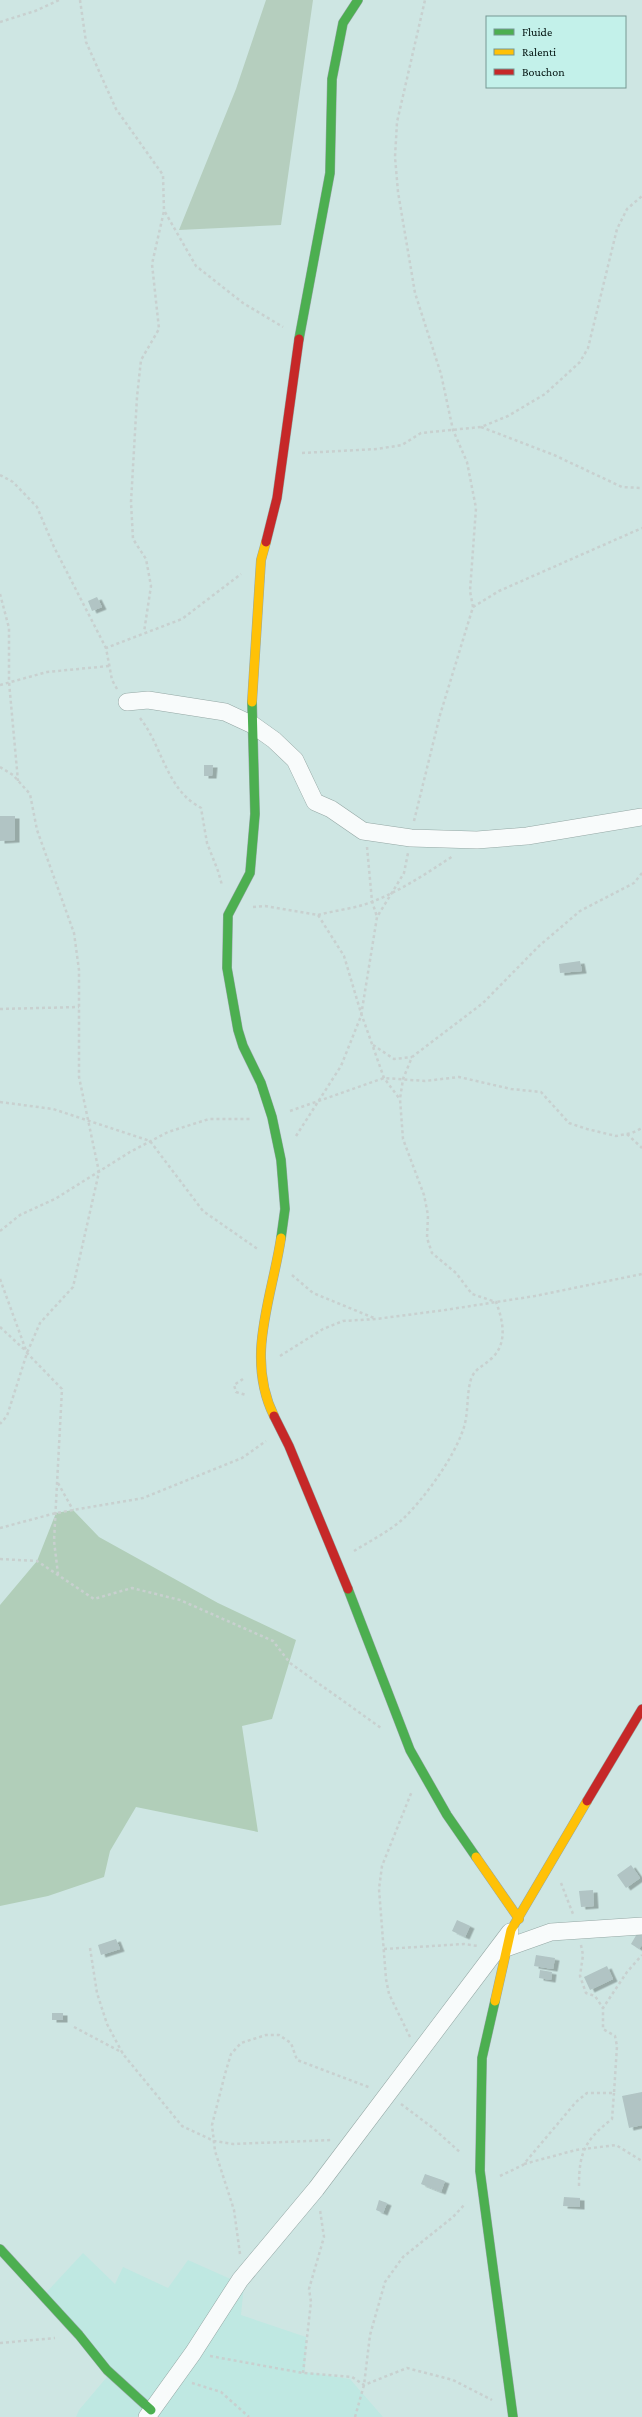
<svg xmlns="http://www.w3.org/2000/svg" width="642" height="2417" viewBox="0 0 642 2417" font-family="'Crimson Pro',serif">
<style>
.built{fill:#bfe8e2}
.green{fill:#b5cebe}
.forest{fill:#b1ceb9}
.building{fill:#b1c4c4;filter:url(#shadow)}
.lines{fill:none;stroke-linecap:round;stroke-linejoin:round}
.street-casing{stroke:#94a7a4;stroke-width:18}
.fast-casing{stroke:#94a7a4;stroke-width:10}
.slow-casing{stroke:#94a7a4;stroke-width:10}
.jam-casing{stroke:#94a7a4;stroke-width:10}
.path{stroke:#c8d0cf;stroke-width:2.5;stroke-dasharray:3 3;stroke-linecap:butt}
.street{stroke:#f8fbfb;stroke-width:17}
.fast{stroke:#4caf50;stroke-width:9}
.slow{stroke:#ffc107;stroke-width:9}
.jam{stroke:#c62828;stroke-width:9}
</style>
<defs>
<filter id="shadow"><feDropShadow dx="4.5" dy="2.5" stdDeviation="0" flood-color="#0004"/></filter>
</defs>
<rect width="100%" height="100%" fill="#cee6e3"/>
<!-- built -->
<polygon class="built" points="83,2253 115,2284 123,2267 168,2288 188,2260 244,2285 241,2315 306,2337 305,2372 350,2379 383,2417 76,2417 79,2410 112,2371 43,2296"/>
<!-- green -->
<polygon class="green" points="266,0 313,0 281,225 179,230 236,89"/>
<!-- forest -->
<polygon class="forest" points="73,1510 99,1537 218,1603 296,1640 272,1719 242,1726 258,1832 136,1807 110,1851 104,1877 48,1896 0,1906 0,1605 37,1561 56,1513"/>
<!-- building -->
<g class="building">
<polygon points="97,597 102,607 92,611 88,601"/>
<polygon points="204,765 213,765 212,776 204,776"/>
<polygon points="0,816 15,816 15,840 0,841"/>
<polygon points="580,961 582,971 560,973 559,964"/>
<polygon points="631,1865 640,1878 626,1888 617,1875"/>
<polygon points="593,1890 594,1906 581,1907 579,1891"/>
<polygon points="457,1920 470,1926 465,1937 452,1931"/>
<polygon points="638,1932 642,1934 642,1945 639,1949 631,1944"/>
<polygon points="116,1939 120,1949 101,1955 98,1945"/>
<polygon points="536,1955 555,1958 553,1969 534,1966"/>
<polygon points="607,1966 613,1979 590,1990 584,1977"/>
<polygon points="540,1970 552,1972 551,1980 539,1978"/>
<rect x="52" y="2013" width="11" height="7"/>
<polygon points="642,2092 642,2125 629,2128 622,2096"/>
<polygon points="425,2174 445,2181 441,2192 421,2184"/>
<polygon points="564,2197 580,2198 580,2207 563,2206"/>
<polygon points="379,2200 387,2203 383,2213 376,2210"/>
</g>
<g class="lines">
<defs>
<g id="street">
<polyline points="127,702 148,700 225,712 253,725 274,740 295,760 315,802 331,809 363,831 411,838 477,840 527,836 642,817"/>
<polyline points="506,1948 551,1932 642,1926"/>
<polyline points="147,2417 193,2353 240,2280 316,2189 510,1932"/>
</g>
<g id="fast">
<polyline points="299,339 330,173 332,79 343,23 358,0"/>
<polyline points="252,702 255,814 250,873 228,915 227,968 238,1030 243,1046 261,1083 272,1117 281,1160 285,1209 281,1238"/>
<polyline points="348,1589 410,1750 447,1815 476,1857"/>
<polyline points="495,2001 482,2058 480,2171 513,2417"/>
<polyline points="0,2249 79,2335 107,2370 151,2410"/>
</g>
<g id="slow">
<polyline points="252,702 261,560 266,542"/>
<path d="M274,1416c-29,-59 -2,-118 7,-178"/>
<polyline points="476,1857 519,1919"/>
<polyline points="495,2001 511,1930 587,1801"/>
</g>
<g id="jam">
<polyline points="266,542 277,498 299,339"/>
<polyline points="274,1416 289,1446 348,1589"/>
<polyline points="587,1801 642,1709"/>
</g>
</defs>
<!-- street casing -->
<use href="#street" class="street-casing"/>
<!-- fast casing -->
<use href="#fast" class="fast-casing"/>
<!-- slow casing -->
<use href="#slow" class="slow-casing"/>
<!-- jam casing -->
<use href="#jam" class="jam-casing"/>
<!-- path -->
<g class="path">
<polyline points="80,0 86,42 116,109 163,175 164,211 152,264 159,329 141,360 137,397 131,502 133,539 146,559 151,586 144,632"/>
<polyline points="0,22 35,11 59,0"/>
<polyline points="165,212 196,266 243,303 283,327"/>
<polyline points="481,427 554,455 622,487 642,488"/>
<polyline points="302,453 377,449 402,445 421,433 481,427 508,416 545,394 580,362 588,348 617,229 627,209 642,196"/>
<polyline points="0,475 13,482 37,507 54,547 106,648"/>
<polyline points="0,594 9,628 9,682 18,781"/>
<polyline points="473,607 499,591 642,528"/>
<polyline points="0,685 47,672 109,666"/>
<polyline points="117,689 112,680 106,648 182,619 241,574"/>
<path d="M140,718c19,24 24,57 46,79 4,4 10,8 15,11l6,35 11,28 4,14"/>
<polyline points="0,767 13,775 30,794 37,830 74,933 79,970 79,1077 99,1172 73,1287 40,1323 27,1353 7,1416 0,1424"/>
<polyline points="414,821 440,715 473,607 470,591 476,508 467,462 453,430 441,374 415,293 398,192 395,157 397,122 425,0"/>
<polyline points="367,847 372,901 377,917"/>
<polyline points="253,907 265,906 318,915 344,956 361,1013 384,1078 399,1098"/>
<path d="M318,915c15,-4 31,-6 45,-10 33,-11 61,-30 90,-49"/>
<polyline points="0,1009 79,1007"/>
<polyline points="373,1045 394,1059 412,1057"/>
<polyline points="0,1102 53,1109 150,1141 203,1211 259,1250"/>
<polyline points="290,1111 384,1078 425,1081 459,1077 511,1089 541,1092 569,1123 587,1129 616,1136 632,1133 642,1128"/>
<polyline points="627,1134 642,1148"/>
<polyline points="296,1136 341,1066 361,1016 377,917 404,873 408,853"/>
<polyline points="0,1231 20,1215 55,1199 130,1152 168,1132 209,1119 252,1119"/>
<polyline points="292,1275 313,1293 374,1318"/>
<polyline points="0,1279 27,1353 62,1389 54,1541 58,1574"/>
<polyline points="0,1327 27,1352"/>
<polyline points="280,1356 323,1329 343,1321 376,1319 445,1310 535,1296 642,1274"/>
<polyline points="243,1379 234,1385 236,1392 246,1395"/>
<polyline points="58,1483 73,1510"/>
<polyline points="0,1528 56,1513 143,1498 242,1458 266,1441"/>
<path d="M354,1551c16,-10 36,-20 50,-33 22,-22 49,-59 59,-88 6,-16 3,-34 8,-51 4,-11 13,-13 21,-21 16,-15 11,-38 4,-56l-24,-8 -16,-21 -24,-20 -5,-15 1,-23 -4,-20 -21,-56 -3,-40 3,-20 9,-22 71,-54 56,-57 41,-35 54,-28 8,-10"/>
<polyline points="0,1559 37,1561 94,1599 132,1588 180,1600 273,1641 290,1663 381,1728"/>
<polyline points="561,1883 573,1914"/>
<polyline points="581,1945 583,1955 580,1976 586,1993 595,1996 603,2008"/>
<polyline points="90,1948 97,1993 107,2024 123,2054 182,2126 214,2141 233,2144 333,2140"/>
<polyline points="384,1949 464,1944 478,1946"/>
<polyline points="74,2027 123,2053"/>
<polyline points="410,2037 389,1994 386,1979 379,1889 382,1866 412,1791"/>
<polyline points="401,2104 433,2128 461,2153"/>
<polyline points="524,2164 576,2150 616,2145 642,2161"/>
<polyline points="500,2176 523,2165 576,2102 587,2093 614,2093 617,2046 615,2036 603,2029 603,2008 627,1972 642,1955"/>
<path d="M579,2186c0,-34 6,-46 33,-67l2,-26"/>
<polyline points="240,2254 234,2210 215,2151 212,2125 225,2074 231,2054 241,2043 266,2035 279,2035 291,2043 297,2060 371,2088"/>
<polyline points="0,2343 55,2338"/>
<polyline points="210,2356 303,2373 352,2377 364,2385 407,2368 453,2380 492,2400"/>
<polyline points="303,2373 311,2302 309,2289 324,2237 320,2210"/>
<polyline points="192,2383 221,2392 249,2417"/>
<polyline points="355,2417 364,2385 370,2335 385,2282 403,2257 453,2217 464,2205"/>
</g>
<!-- street -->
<use href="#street" class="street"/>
<!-- fast -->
<use href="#fast" class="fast"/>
<!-- slow -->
<use href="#slow" class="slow"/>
<!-- jam -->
<use href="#jam" class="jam"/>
</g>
<!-- legend -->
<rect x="486" y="16" width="140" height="72" fill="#c3f1ea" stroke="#769893"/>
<rect x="494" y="29" width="20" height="6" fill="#4caf50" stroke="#769893"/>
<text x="522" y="36" font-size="12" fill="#031310">Fluide</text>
<rect x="494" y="49" width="20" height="6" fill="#ffc107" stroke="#769893"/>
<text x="522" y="56" font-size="12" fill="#031310">Ralenti</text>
<rect x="494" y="69" width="20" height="6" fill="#c62828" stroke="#769893"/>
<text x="522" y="76" font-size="12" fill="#031310">Bouchon</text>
</svg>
